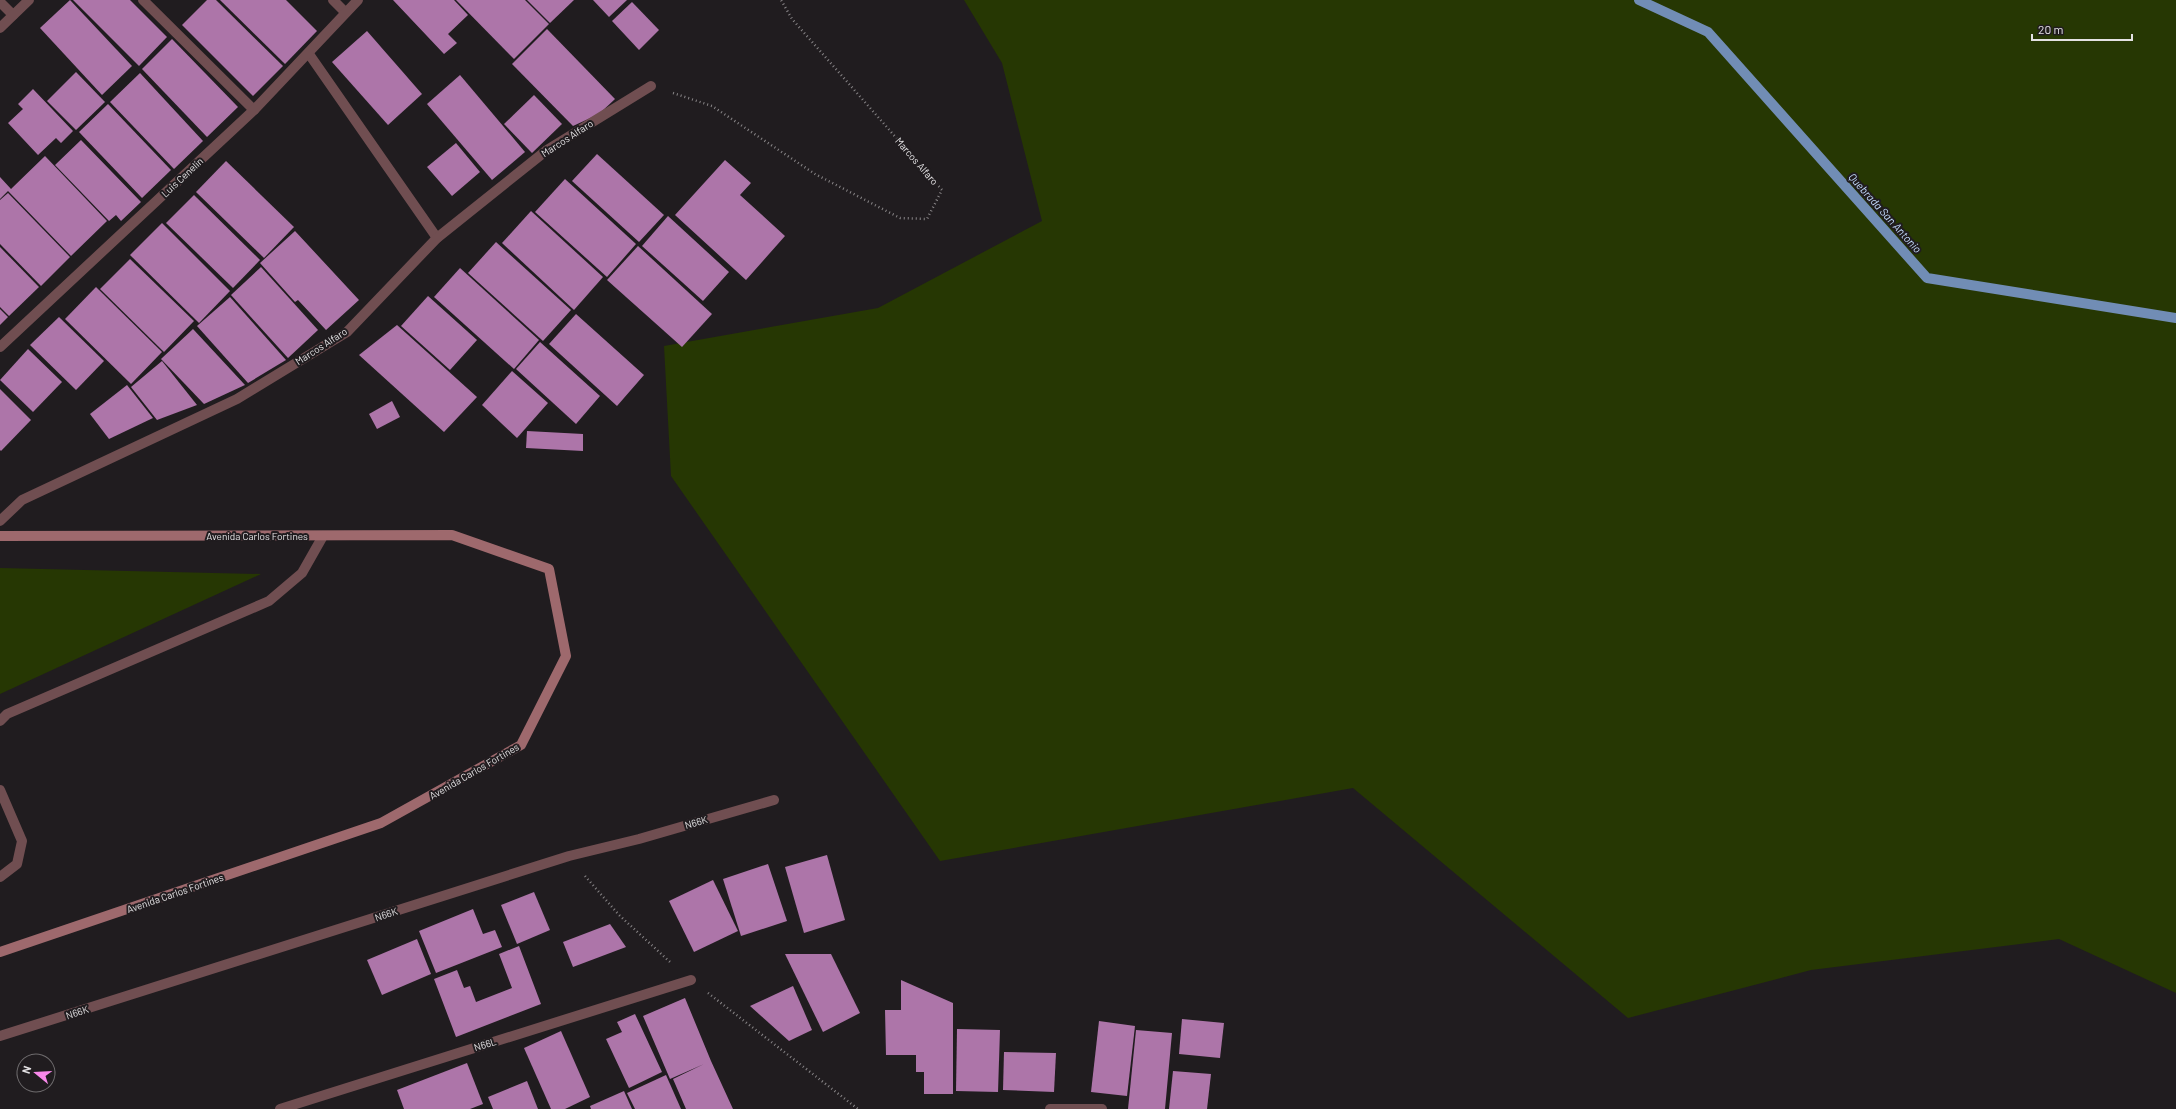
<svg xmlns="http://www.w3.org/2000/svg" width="2176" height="1109" viewBox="0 0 2176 1109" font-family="Barlow,sans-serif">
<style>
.green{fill:#263703}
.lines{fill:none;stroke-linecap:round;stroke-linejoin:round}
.stream{stroke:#718db5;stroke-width:10}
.building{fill:#ad75a9}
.path{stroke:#898688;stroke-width:2.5;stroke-dasharray:1 3;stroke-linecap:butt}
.lane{stroke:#704e51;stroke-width:10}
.street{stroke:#704e51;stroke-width:10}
.secondary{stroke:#9e696d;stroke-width:10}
.labels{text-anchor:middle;stroke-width:4;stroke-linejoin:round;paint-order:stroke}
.street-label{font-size:10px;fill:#e3e1e3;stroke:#201c1f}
.water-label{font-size:11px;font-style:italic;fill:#c2dafb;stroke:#201c1f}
</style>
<rect width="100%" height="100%" fill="#201c1f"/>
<!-- green -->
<g class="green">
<polygon points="964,0 2176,0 2176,993 2059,939 1811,970 1628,1018 1353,788 940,861 671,476 664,346 878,308 1042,221 1002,63"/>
<polygon points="0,568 261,574 0,694"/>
</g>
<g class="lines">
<!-- stream -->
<polyline class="stream" points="1639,0 1708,32 1927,278 2176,318"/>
</g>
<!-- building -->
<g class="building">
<polygon points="70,0 132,66 102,95 40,28"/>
<polygon points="73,0 130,0 167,37 139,66"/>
<polygon points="207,0 216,0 283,66 253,96 182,25"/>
<polygon points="220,0 286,0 317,31 285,64"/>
<polygon points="393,0 454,0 468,15 448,34 457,43 444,54"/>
<polygon points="456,0 525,0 549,24 514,59"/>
<polygon points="527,0 574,0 550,23"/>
<polygon points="593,0 627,0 609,17"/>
<polygon points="632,2 659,30 639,50 612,21"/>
<polygon points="547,29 615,99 599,114 573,126 512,64"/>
<polygon points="367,31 422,94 388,125 332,62"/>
<polygon points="172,39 238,107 207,137 142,69"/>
<polygon points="76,72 105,102 76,130 47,101"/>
<polygon points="140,73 203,141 174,169 110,102"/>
<polygon points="460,75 525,152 492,180 427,104"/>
<polygon points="33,89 73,131 61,143 56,138 38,155 8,123 23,109 18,104"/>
<polygon points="534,95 562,124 532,153 504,124"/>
<polygon points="108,104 171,170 142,198 79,132"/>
<polygon points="81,140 141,202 121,221 116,215 109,221 55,165"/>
<polygon points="456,143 480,172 452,196 427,167"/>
<polygon points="597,154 664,215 639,242 572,181"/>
<polygon points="45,156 107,221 71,256 8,191 0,199 0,177 11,189"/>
<polygon points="725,160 751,183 740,195 785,236 746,280 675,215"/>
<polygon points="226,161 294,227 264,258 196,192"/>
<polygon points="565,179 636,244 607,277 535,212"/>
<polygon points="8,193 70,257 41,286 0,244 0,200"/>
<polygon points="194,195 260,260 233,288 166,223"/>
<polygon points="531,211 603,277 574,310 502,243"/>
<polygon points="668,216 729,272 703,301 642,246"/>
<polygon points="162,223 230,291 199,323 130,255"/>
<polygon points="295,231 359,300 326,330 298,300 295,302 260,263"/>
<polygon points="496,242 571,310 543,341 468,273"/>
<polygon points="638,246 712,314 682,347 607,280"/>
<polygon points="0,247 39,287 9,316 0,307"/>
<polygon points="130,259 194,321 164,352 100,289"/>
<polygon points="261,267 318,330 288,358 231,295"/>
<polygon points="460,268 539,340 514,369 434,297"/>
<polygon points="96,287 162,352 131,384 65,319"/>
<polygon points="428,296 477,340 450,370 401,326"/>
<polygon points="230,297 286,360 248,383 197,326"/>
<polygon points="0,309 8,317 0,325"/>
<polygon points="576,314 644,375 617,406 549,344"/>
<polygon points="59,317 104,361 76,390 30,345"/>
<polygon points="397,325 477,397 444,432 359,355"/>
<polygon points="193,329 245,385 204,404 161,359"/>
<polygon points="540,342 600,396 576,424 516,369"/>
<polygon points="28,349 62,382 33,412 0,380"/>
<polygon points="162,361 197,405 157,420 131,387"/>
<polygon points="512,371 548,403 517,438 482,405"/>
<polygon points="127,385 153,418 109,439 90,414"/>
<polygon points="0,389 31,420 1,451 0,450"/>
<polygon points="392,401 400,417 377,429 369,414"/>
<polygon points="527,431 583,434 583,451 526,448"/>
<polygon points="827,855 845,920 804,933 785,867"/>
<polygon points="768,864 787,921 741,936 723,879"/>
<polygon points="713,880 738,931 694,952 669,901"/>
<polygon points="534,892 550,930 517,944 501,905"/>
<polygon points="473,909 483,934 495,930 502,947 436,973 419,931"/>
<polygon points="610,924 626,947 573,967 563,942"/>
<polygon points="417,939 431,974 382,995 367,960"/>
<polygon points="519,946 541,1004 456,1037 434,979 457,970 464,988 470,986 476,1002 512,988 499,954"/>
<polygon points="785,954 831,954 860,1013 823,1032"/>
<polygon points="901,980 953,1003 953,1094 924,1094 924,1072 916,1072 916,1055 886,1055 885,1010 901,1010"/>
<polygon points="793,986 812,1030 789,1041 750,1006"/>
<polygon points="685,998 711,1061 733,1109 686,1109 673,1079 704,1064 670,1079 643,1016"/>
<polygon points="635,1014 662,1072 629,1088 606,1039 622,1032 617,1022"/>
<polygon points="1182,1019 1224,1023 1220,1058 1179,1054"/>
<polygon points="1099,1021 1135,1026 1127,1096 1091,1092"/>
<polygon points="957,1029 1000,1030 998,1092 956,1091"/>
<polygon points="1136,1030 1172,1033 1165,1109 1128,1109"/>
<polygon points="561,1031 590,1097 565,1109 551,1109 524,1048"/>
<polygon points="1004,1052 1056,1053 1054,1092 1003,1090"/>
<polygon points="467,1063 483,1104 470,1109 404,1109 397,1090"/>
<polygon points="1173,1071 1211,1074 1207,1109 1169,1109"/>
<polygon points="666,1075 681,1109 635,1109 627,1093"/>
<polygon points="527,1081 538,1109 493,1109 488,1097"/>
<polygon points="624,1091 632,1109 591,1109 590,1106"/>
</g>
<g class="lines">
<!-- path -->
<g class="path">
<polyline points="673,93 712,106 815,174 900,218 927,219 942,190 792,19 781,0"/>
<polyline points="585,876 619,915 670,962"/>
<polyline points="708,993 858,1109"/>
</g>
<!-- lane -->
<g class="lane">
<polyline points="0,721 7,714 269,601 302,573 323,536"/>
<polyline points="0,790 22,841 17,864 0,877"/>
</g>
<!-- street -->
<g class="street">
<polyline points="143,0 254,110"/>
<polyline points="333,0 345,12"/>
<polyline points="0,2 13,15"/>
<polyline points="0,28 29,0"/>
<polyline points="309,54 437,238"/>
<polyline points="0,347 254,110 358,0"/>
<polyline points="0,521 22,500 237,399 347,332 437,238 547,150 651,86"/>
<polyline points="0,1036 569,856 639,839 774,800"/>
<polyline points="280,1109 691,980"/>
<polyline points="1050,1109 1102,1109"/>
</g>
<!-- secondary -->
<polyline class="secondary" points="0,536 452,535 549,569 566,656 521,745 381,823 0,952"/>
</g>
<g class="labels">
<!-- street labels -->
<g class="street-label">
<text transform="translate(567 138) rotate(-33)" y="4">Marcos Alfaro</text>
<text transform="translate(917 161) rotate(49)" y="4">Marcos Alfaro</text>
<text transform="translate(182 177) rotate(-43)" y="4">Luis Cenelin</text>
<text transform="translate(321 346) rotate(-33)" y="4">Marcos Alfaro</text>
<text x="257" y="540">Avenida Carlos Fortines</text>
<text transform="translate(474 771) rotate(-30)" y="4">Avenida Carlos Fortines</text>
<text transform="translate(696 822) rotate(-16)" y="4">N66K</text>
<text transform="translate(175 893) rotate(-19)" y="4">Avenida Carlos Fortines</text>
<text transform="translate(386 914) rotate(-18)" y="4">N66K</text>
<text transform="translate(77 1012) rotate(-18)" y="4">N66K</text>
<text transform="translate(485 1044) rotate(-17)" y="4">N66L</text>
</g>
<!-- water labels -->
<g class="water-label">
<text transform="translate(1885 213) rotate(48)" y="4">Quebrada San Antonio</text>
</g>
</g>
<!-- north arrow -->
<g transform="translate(36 1073) rotate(288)"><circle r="19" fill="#201c1f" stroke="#6e6b6d"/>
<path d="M0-3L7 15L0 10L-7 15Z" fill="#f888ea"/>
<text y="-6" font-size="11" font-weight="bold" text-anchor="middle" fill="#e3e1e3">N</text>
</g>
<!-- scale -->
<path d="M2032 34v6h100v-6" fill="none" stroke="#e3e1e3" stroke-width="2"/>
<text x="2038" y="34" font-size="12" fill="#e3e1e3" stroke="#201c1f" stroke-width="3" paint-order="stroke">20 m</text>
</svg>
